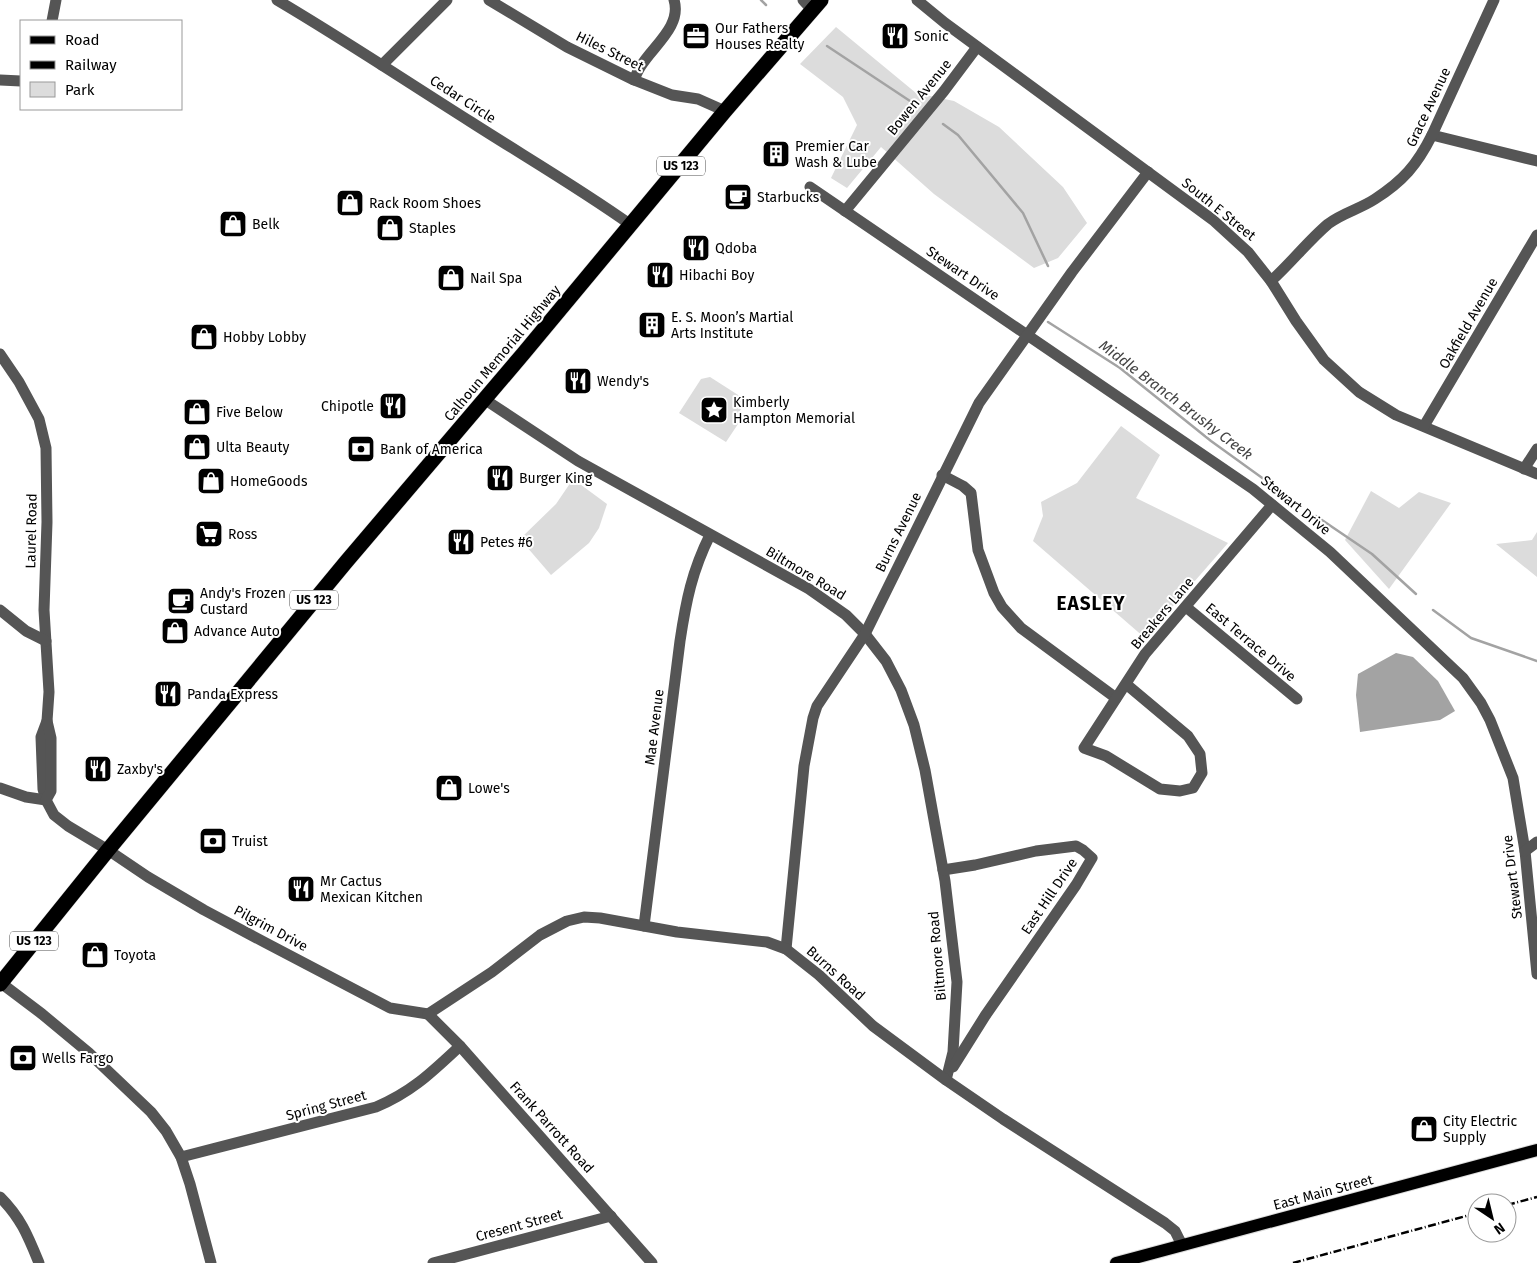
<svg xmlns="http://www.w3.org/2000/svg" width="1537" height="1263" viewBox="0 0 1537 1263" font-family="'Fira Sans',sans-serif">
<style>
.green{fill:#dcdcdc}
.water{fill:#a3a3a3}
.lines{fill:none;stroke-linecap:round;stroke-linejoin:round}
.stream{stroke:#a3a3a3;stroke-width:2.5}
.major-casing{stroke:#dbdbdb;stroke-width:14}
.highway-casing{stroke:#dbdbdb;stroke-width:16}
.minor{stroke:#555;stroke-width:11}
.major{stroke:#000;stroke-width:12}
.highway{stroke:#000;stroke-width:15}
.rail{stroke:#000;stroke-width:2.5;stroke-dasharray:8 2.5 1 2.5;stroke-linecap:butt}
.labels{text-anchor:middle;stroke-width:4;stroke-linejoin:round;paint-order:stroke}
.shield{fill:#fff;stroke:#4c4c4c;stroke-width:1}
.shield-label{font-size:12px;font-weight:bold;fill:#000}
.poi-label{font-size:14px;fill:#000;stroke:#fff;text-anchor:start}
.street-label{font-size:14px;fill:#000;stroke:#fff}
.water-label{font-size:15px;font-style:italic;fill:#444;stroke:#fff}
.district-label{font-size:19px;font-weight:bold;letter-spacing:1px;fill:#000;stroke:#fff}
</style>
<rect width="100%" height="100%" fill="#fff"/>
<!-- green -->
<g class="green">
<polygon points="836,27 916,93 954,101 999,127 1063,187 1087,223 1058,258 1034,268 934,194 881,147 847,188 831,178 857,125 843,97 800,64"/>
<polygon points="710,377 746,400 736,418 740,421 726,442 679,413 701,379"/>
<polygon points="1121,426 1160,455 1136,498 1228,543 1145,638 1033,541 1043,516 1041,502 1077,483"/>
<polygon points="573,479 607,504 599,528 589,543 551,575 520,539 556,504"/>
<polygon points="1371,491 1399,508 1419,492 1451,503 1389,589 1345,540"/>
<polygon points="1537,532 1537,577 1496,544 1532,540"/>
</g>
<!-- water -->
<polygon class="water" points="1396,653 1413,657 1438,681 1455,711 1440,720 1360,732 1356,695 1358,674"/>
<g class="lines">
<!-- stream -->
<g class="stream">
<polyline points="761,0 766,5"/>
<polyline points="827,46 913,103"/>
<polyline points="943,124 958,135 1023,213 1048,266"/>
<polyline points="1048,322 1120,368 1211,441 1290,498"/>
<polyline points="1316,516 1372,554 1416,594"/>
<polyline points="1433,610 1471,638 1537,661"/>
</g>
<defs>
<polyline id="major" points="1116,1263 1537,1150"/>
<polyline id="highway" points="0,984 108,850 346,562 523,354 725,111 821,0"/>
</defs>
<!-- major casing -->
<use href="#major" class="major-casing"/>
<!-- highway casing -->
<use href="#highway" class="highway-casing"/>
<!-- minor -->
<g class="minor">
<path d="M277,0c66,39 129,81 194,122 53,34 108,66 160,103"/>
<polyline points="489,0 567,47 634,80 672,95 698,99 725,111"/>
<polyline points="803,0 813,11"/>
<polyline points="917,0 945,23 1213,220 1248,252 1271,281 1296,321 1324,360 1359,392 1396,415 1537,474"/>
<polyline points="52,21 56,0"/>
<polyline points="382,65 447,0"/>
<polyline points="0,80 21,81"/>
<path d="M634,80c2,-5 4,-10 7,-14 12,-20 41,-40 33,-66"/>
<polyline points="1432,135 1537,161"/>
<polyline points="810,187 1253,489 1330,552 1463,678 1481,703 1490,720 1513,778 1525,851 1537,974"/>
<polyline points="845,211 944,91 977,47"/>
<path d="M1271,281c20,-18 37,-40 57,-57 14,-11 32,-15 47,-25 28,-18 42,-34 57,-64l62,-135"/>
<polyline points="0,354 19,382 39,419 46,448 47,522 44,610 49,692 47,721 41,737 43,789 46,800 54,815 68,826 108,850 148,877 204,910 266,943 390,1008 428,1014"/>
<polyline points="484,399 578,461 809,589 846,615 865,634 886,661 901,690 914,725 925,770 945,881 957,982 953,1052 946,1080"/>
<polyline points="1424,426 1537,235"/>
<polyline points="1524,469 1537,449"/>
<polyline points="942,475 963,486 971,493 978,550 994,593 1002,607 1021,628 1116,698"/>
<polyline points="1186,607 1297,699"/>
<polyline points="0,610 26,631 46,641"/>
<polyline points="1126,684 1188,736 1200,754 1202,773 1193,788 1180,791 1160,789 1106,756 1084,748 1145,654 1272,505"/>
<polyline points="0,788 26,797 46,800"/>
<polyline points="46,800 51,791 51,738 47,721"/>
<polyline points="1525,851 1537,842"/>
<polyline points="943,870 975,865 1036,851 1076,846 1083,850 1092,858 1076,885 985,1016 953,1067"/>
<path d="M644,926l36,-285c6,-40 12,-70 30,-106"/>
<polyline points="786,949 804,766 813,718 817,706 865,634 979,403 1072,272 1148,172"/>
<polyline points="1,983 42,1014 89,1053 151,1112 166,1131 181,1157 190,1184 211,1263"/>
<polyline points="428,1014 492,972 540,935 567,921 584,917 600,918 677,932 767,942 786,949 819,975 873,1026 946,1080 1003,1119 1165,1223 1175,1231 1182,1245"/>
<polyline points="428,1014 460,1046 652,1263"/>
<path d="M181,1157l195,-50c36,-15 56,-35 84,-61"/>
<path d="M0,1197c21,21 28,39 39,66"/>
<polyline points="433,1263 611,1216"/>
</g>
<!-- major -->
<use href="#major" class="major"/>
<!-- highway -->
<use href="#highway" class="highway"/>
<!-- rail -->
<g class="rail">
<polyline points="1507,1205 1537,1197"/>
<polyline points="1293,1263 1477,1213"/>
</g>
</g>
<!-- icons -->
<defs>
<symbol id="office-square" viewBox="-11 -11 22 22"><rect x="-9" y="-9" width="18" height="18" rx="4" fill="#000" stroke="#fff"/><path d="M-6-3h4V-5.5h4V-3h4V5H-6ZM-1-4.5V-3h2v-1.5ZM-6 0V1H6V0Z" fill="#fff"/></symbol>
<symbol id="restaurant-square" viewBox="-11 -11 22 22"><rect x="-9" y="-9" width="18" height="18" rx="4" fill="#000" stroke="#fff"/><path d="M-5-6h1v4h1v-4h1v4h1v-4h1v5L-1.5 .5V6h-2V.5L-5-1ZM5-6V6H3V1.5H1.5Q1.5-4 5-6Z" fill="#fff"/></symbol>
<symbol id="building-square" viewBox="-11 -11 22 22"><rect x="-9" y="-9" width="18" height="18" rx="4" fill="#000" stroke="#fff"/><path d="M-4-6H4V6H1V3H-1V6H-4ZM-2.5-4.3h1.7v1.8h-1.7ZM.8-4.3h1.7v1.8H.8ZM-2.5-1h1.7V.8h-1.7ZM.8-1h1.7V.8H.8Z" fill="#fff"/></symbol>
<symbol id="cafe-square" viewBox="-11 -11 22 22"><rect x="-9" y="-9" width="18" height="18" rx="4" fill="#000" stroke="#fff"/><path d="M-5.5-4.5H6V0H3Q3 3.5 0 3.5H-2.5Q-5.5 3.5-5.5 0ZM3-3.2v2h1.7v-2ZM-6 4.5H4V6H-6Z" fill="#fff"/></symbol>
<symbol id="shop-square" viewBox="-11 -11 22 22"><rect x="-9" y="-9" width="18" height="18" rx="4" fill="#000" stroke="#fff"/><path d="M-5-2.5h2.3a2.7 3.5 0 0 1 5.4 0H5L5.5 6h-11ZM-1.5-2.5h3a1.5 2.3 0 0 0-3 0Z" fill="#fff"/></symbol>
<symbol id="sight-square" viewBox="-11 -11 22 22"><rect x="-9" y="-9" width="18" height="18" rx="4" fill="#000" stroke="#fff"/><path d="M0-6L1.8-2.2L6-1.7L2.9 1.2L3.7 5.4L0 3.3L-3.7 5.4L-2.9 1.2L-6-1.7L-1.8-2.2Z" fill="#fff"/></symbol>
<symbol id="bank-square" viewBox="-11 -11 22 22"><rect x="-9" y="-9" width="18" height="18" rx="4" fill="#000" stroke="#fff"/><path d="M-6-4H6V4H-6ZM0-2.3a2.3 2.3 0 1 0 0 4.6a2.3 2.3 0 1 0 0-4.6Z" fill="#fff"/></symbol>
<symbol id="supermarket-square" viewBox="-11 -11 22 22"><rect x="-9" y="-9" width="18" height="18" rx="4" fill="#000" stroke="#fff"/><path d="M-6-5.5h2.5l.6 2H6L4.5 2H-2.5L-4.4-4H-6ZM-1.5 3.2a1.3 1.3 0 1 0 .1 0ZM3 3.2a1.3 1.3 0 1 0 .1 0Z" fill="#fff"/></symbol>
</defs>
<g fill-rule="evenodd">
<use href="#office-square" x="680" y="20" width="32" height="32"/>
<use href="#restaurant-square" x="879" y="20" width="32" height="32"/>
<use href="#building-square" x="760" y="138" width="32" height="32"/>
<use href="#cafe-square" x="722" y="181" width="32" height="32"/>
<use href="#shop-square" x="334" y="187" width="32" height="32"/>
<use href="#shop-square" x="217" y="208" width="32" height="32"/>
<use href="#shop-square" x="374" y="212" width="32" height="32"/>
<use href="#restaurant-square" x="680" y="232" width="32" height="32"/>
<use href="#restaurant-square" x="644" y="259" width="32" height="32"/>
<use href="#shop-square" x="435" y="262" width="32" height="32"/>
<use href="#building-square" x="636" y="309" width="32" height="32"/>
<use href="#shop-square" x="188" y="321" width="32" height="32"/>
<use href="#restaurant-square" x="562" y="365" width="32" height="32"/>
<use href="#restaurant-square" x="377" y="390" width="32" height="32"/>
<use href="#sight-square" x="698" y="394" width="32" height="32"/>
<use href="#shop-square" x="181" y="396" width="32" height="32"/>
<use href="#shop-square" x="181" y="431" width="32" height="32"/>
<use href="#bank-square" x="345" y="433" width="32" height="32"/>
<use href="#restaurant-square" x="484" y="462" width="32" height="32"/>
<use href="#shop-square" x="195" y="465" width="32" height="32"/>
<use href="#supermarket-square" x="193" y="518" width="32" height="32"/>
<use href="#restaurant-square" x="445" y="526" width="32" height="32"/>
<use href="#cafe-square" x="165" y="585" width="32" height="32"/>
<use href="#shop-square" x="159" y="615" width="32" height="32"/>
<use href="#restaurant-square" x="152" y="678" width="32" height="32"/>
<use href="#restaurant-square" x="82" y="753" width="32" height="32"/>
<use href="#shop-square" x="433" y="772" width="32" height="32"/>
<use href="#bank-square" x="197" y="825" width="32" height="32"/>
<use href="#restaurant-square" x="285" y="873" width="32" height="32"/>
<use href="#shop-square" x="79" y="939" width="32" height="32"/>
<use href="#bank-square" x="7" y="1042" width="32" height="32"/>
<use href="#shop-square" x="1408" y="1113" width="32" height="32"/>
</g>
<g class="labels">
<!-- shield labels -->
<g class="shield">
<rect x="657" y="156.5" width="48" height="19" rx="4"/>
<rect x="290" y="590.5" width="48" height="19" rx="4"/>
<rect x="10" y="931.5" width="48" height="19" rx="4"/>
</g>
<g class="shield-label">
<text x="681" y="170">US 123</text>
<text x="314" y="604">US 123</text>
<text x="34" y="945">US 123</text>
</g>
<!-- poi labels -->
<g class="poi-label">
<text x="715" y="33">Our Fathers<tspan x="715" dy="16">Houses Realty</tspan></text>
<text x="914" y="41">Sonic</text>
<text x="795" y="151">Premier Car<tspan x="795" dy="16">Wash &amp; Lube</tspan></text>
<text x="757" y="202">Starbucks</text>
<text x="369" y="208">Rack Room Shoes</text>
<text x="252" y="229">Belk</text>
<text x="409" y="233">Staples</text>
<text x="715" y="253">Qdoba</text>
<text x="679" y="280">Hibachi Boy</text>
<text x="470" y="283">Nail Spa</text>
<text x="671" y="322">E. S. Moon’s Martial<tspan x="671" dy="16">Arts Institute</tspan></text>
<text x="223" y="342">Hobby Lobby</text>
<text x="597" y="386">Wendy's</text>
<text x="733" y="407">Kimberly<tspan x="733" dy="16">Hampton Memorial</tspan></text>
<text x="374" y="411" text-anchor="end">Chipotle</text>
<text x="216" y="417">Five Below</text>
<text x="216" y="452">Ulta Beauty</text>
<text x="380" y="454">Bank of America</text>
<text x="519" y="483">Burger King</text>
<text x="230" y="486">HomeGoods</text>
<text x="228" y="539">Ross</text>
<text x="480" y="547">Petes #6</text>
<text x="200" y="598">Andy's Frozen<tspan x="200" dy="16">Custard</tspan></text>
<text x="194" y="636">Advance Auto</text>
<text x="187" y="699">Panda Express</text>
<text x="117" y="774">Zaxby's</text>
<text x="468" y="793">Lowe's</text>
<text x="232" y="846">Truist</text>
<text x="320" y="886">Mr Cactus<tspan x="320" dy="16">Mexican Kitchen</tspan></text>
<text x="114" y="960">Toyota</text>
<text x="42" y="1063">Wells Fargo</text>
<text x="1443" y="1126">City Electric<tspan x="1443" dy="16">Supply</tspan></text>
</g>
<!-- street labels -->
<g class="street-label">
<text transform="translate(610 51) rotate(26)" y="5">Hiles Street</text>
<text transform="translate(919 97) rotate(-51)" y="5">Bowen Avenue</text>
<text transform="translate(463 99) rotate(33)" y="5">Cedar Circle</text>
<text transform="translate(1428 107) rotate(-65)" y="5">Grace Avenue</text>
<text transform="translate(1219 209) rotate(39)" y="5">South E Street</text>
<text transform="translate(963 273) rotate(34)" y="5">Stewart Drive</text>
<text transform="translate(1468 323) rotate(-60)" y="5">Oakfield Avenue</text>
<text transform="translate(502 353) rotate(-50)" y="5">Calhoun Memorial Highway</text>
<text transform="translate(1296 505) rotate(39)" y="5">Stewart Drive</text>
<text transform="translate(31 531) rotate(-89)" y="5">Laurel Road</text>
<text transform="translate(898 532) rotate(-64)" y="5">Burns Avenue</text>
<text transform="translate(806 573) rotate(31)" y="5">Biltmore Road</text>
<text transform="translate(1162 613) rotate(-50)" y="5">Breakers Lane</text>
<text transform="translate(1251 642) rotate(40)" y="5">East Terrace Drive</text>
<text transform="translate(654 727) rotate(-83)" y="5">Mae Avenue</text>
<text transform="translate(1512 877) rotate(-97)" y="5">Stewart Drive</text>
<text transform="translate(1049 896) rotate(-56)" y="5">East Hill Drive</text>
<text transform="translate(271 928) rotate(28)" y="5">Pilgrim Drive</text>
<text transform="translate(937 956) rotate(-95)" y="5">Biltmore Road</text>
<text transform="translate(836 973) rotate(42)" y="5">Burns Road</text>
<text transform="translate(326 1105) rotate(-15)" y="5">Spring Street</text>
<text transform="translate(552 1127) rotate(48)" y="5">Frank Parrott Road</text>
<text transform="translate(1323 1192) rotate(-15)" y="5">East Main Street</text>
<text transform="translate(519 1225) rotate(-15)" y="5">Cresent Street</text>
</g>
<!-- water labels -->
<g class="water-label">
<text transform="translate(1176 400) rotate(37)" y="5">Middle Branch Brushy Creek</text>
</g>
<!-- district labels -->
<g class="district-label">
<text x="1091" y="610">EASLEY</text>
</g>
</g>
<!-- legend -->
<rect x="20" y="20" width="162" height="90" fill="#ffffff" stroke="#999999"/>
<rect x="30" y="36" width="25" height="8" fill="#000000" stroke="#999999"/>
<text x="65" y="45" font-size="15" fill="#000000">Road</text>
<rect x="30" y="61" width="25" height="8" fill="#000000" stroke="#999999"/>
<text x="65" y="70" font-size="15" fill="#000000">Railway</text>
<rect x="30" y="82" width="25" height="15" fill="#dcdcdc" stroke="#999999"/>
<text x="65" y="95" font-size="15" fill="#000000">Park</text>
<!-- north arrow -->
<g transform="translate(1492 1218) rotate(145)"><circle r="24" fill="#ffffff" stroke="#999999"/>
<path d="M0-4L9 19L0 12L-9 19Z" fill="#000000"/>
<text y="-8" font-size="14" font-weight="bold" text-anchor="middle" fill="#000000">N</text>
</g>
</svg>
